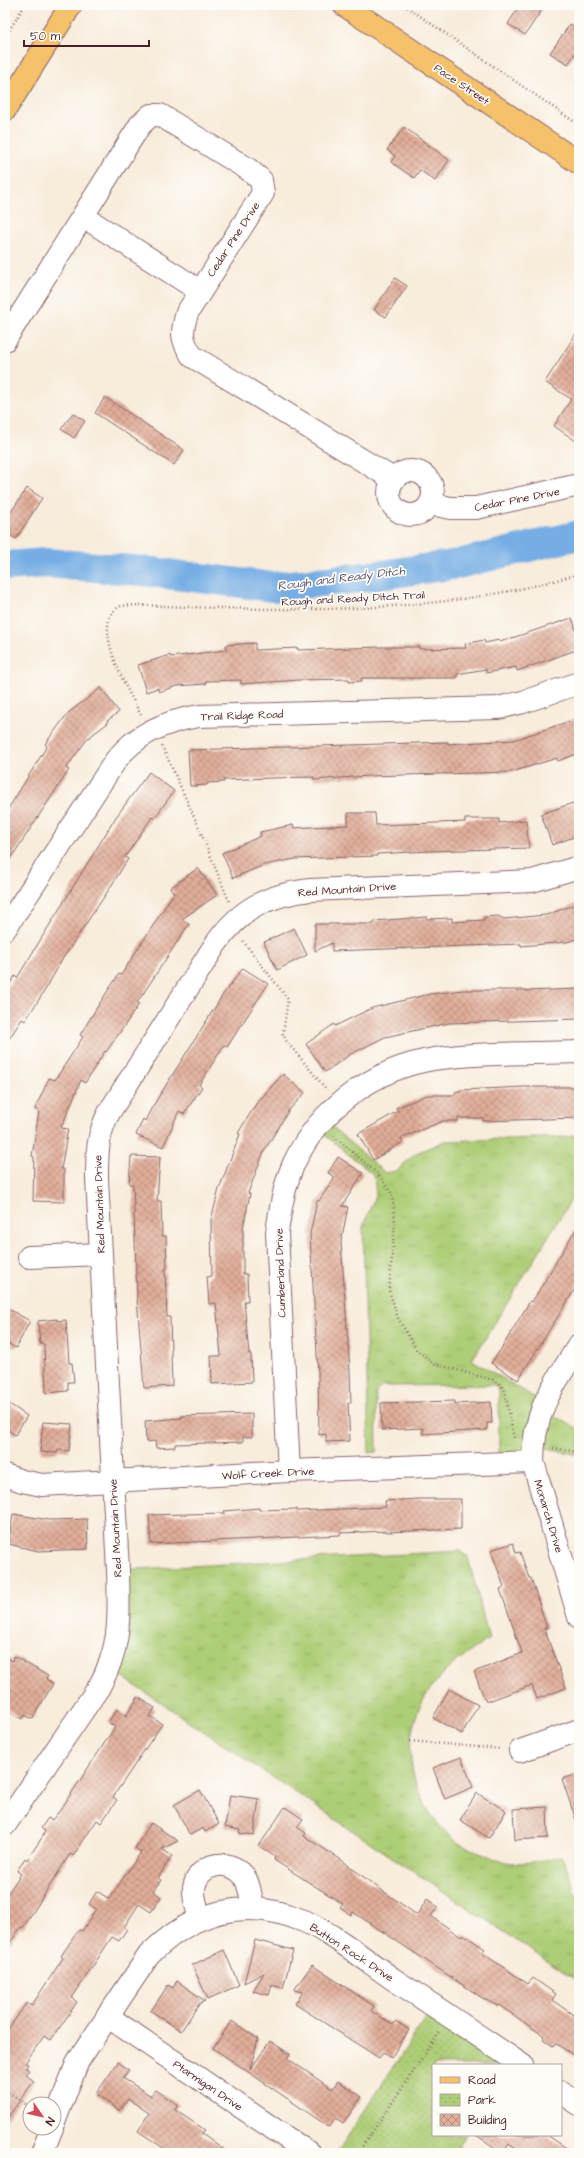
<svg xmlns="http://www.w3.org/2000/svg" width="584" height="2158" viewBox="0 0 584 2158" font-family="'Architects Daughter',sans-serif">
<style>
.grass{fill:url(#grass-tufts);stroke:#7c7650}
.park{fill:url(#park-dots);stroke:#7c7650}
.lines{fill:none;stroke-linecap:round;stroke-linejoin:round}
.river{stroke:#74ade4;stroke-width:30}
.building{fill:url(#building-cross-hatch)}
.minor-casing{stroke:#876769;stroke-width:24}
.major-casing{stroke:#876769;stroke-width:24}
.path{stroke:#876769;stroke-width:2.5;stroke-dasharray:1 3;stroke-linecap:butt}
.minor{stroke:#fff;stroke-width:22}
.major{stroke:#f5c16b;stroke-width:22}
.labels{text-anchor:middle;stroke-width:3.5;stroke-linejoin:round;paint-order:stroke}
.street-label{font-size:11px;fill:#4a1f2b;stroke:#fdfcf7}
.water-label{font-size:12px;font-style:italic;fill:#5b5875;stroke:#fdfcf7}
</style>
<defs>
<pattern id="grass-tufts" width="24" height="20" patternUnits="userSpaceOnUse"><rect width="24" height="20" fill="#adce76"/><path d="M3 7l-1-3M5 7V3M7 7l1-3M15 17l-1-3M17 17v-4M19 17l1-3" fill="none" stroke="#96b066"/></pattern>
<pattern id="park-dots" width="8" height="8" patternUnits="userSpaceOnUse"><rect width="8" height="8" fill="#adce76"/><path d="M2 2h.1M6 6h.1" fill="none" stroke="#96b066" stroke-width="1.8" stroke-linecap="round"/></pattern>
<pattern id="building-cross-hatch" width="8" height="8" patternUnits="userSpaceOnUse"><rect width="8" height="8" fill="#e0ad99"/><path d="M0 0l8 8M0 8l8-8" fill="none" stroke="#b88c7d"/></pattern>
</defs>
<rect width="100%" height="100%" fill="#fdfcf7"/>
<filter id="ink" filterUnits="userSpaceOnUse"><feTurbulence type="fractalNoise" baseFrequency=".025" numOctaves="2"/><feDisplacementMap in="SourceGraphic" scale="8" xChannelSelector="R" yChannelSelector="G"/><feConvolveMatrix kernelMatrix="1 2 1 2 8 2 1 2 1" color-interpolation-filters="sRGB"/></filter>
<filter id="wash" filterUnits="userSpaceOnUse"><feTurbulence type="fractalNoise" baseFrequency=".012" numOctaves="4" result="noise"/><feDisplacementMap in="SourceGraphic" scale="16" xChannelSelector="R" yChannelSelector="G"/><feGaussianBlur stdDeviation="0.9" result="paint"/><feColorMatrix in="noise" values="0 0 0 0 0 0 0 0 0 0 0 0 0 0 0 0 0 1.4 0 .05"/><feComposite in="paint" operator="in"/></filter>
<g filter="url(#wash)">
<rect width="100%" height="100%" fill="#f8ecdb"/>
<!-- grass -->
<g class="grass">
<polygon points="323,1119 385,1173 397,1171 414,1154 445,1141 566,1137 579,1134 579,1187 472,1360 544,1403 541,1410 579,1429 579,1455 534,1445 533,1462 499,1463 499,1389 494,1385 382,1386 376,1392 377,1452 369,1453 363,1227 376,1194 374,1175 316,1128"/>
<path d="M460,1551l8,6 21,82c-28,19 -49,31 -66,62 -27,48 -8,112 37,143 6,4 15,6 22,9 7,3 16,8 23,9 19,3 39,-2 57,-6l17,46v80l-470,-314 9,-98z"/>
</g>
<!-- park -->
<polygon class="park" points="434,2006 513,2065 433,2065 433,2135 466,2135 459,2146 469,2153 336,2153"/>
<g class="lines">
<!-- river -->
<polyline class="river" points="5,566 47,563 143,571 273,587 366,577 458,564 579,535"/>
</g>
<g id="blocks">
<!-- building -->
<g class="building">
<polygon points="520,5 545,5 525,35 508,24"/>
<polygon points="570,24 579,30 579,48 568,64 550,53"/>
<polygon points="404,127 449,160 435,181 420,170 414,178 391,162 395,156 387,150"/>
<polygon points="395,278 407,286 386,317 374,310"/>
<polygon points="579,329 579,443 554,426 571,399 545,382"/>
<polygon points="105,397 184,450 174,465 95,413"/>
<polygon points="73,413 85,421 74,438 61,429"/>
<polygon points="27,488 42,498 16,539 5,532 5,521"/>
<polygon points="572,618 579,639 579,649 517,671 516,667 486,673 486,669 457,674 457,678 361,678 362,681 349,682 349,679 299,680 241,684 241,680 206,681 206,684 177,686 159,692 158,688 146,692 138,665 170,655 171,657 226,650 226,645 255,643 255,650 298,648 298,650 379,647 419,647 419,649 466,648 465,644 484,640 485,643 499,640 500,642"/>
<polygon points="101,688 119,712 107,721 108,723 88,738 66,768 69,770 5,867 5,814 47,746 45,744 68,713"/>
<polygon points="576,719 579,727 579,753 558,761 557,758 512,772 368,776 314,780 314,777 271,778 223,780 224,782 207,783 207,785 190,786 188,750 448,742 448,744 514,740"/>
<polygon points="149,772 174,791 154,819 152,817 125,857 128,859 108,891 63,958 47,987 25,1021 22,1019 5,1045 5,991 15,976 17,978 116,817"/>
<polygon points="573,803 579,821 579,835 552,845 541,814"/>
<polygon points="348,813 375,813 376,825 465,822 465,819 499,819 499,823 526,820 529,848 429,851 377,854 377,856 295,859 264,865 233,878 222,853 261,836 260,832 293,825 294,828 348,825"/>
<polygon points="198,868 217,895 182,919 189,924 137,1003 139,1004 129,1019 106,1052 105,1051 85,1083 81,1080 61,1128 68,1129 61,1169 64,1169 64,1202 33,1201 34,1157 32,1156 39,1111 35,1109 49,1078 55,1080 83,1037 80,1035 101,1001 119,974 121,975 174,893 170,888"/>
<polygon points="579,903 579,938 567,942 521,946 521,944 332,951 332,943 315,951 315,924 374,924 374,921 427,917 427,919 452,918 452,922 484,920 484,917 498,916 504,919 546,915"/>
<polygon points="294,928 307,955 277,970 264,942"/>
<polygon points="243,968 268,984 227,1047 224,1045 199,1085 202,1087 184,1114 179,1111 163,1147 136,1135 143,1119 145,1121 151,1109 224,993"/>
<polygon points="579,989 579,1019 449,1023 385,1037 351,1054 325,1072 306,1044 334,1024 335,1026 372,1008 430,994 463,990 526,990 526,991"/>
<polygon points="283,1074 305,1093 289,1110 264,1151 248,1193 250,1194 243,1228 243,1274 247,1274 248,1301 244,1301 249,1354 251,1354 252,1382 212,1384 211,1356 221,1356 216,1303 209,1304 207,1277 212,1276 211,1220 219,1189 240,1134 238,1133 256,1104"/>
<polygon points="523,1087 579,1087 579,1118 483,1121 483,1118 458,1118 458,1121 443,1121 401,1138 403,1142 373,1160 358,1134 398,1111 396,1108 427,1095 455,1095 455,1092 462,1090"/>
<polygon points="131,1156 160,1157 157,1201 161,1201 162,1236 166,1236 167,1269 165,1269 167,1317 170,1317 172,1386 144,1388 137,1298 133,1184 129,1184"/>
<polygon points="338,1157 363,1173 342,1206 348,1207 341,1242 350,1371 351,1403 348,1403 350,1441 326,1442 326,1434 319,1435 318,1372 310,1234 317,1201 319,1201 335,1177 328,1173"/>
<polygon points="579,1224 579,1283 518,1380 491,1363 501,1349 530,1301 532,1302"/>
<polygon points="5,1307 30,1321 16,1348 5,1342"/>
<polygon points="57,1319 57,1321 66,1320 69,1363 72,1363 74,1382 68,1382 68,1391 46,1393 44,1344 40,1344 38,1321"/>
<polygon points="5,1401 27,1416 15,1435 5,1428"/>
<polygon points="455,1401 455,1404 491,1402 492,1423 487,1423 487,1430 423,1434 423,1428 382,1430 381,1403"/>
<polygon points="252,1414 252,1437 243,1437 243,1442 175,1444 175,1447 156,1448 155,1441 146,1442 145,1421 182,1418 181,1416"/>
<polygon points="43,1422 72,1424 69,1451 58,1450 57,1453 40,1452"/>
<polygon points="419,1499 461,1499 461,1529 387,1532 387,1531 340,1533 340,1535 151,1544 149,1515 225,1513 224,1511 259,1508 259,1510 297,1509 297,1511 386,1507 385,1501"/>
<polygon points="13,1514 49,1520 87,1519 88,1549 38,1551 8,1544"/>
<polygon points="513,1543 516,1553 520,1552 529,1578 531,1578 547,1628 544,1628 566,1688 537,1699 532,1685 486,1702 474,1672 522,1653 500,1589 504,1587 491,1550"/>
<polygon points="5,1656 12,1661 14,1656 48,1676 46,1679 53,1684 32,1719 25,1715 22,1719 5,1708"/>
<polygon points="449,1689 478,1705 462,1734 433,1718"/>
<polygon points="138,1697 155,1708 150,1716 162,1724 113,1797 117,1800 101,1823 97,1820 73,1856 70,1854 23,1928 21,1927 5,1950 5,1897 21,1874 17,1871 25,1858 27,1860 43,1836 45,1831 41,1828 48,1818 52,1820 61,1809 115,1727 108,1722 117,1709 126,1716"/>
<polygon points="461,1757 473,1787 445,1799 433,1768"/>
<polygon points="579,1774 579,1822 577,1823 562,1779"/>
<polygon points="200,1790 219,1824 205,1832 203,1828 190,1835 174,1805"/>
<polygon points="477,1793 506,1811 489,1838 460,1820"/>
<polygon points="230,1795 259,1799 254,1835 239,1833 240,1830 225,1827"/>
<polygon points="285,1807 303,1819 297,1827 306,1833 304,1836 340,1859 373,1884 417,1915 427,1899 438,1907 431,1916 461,1937 463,1934 485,1949 482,1953 528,1984 533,1978 556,1994 552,2000 579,2019 579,2059 555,2043 553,2046 543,2039 544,2036 499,2005 498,2006 484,1999 353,1912 351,1915 340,1908 343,1904 274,1860 275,1857 259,1846"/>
<polygon points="547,1807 548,1838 515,1840 513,1809"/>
<polygon points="151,1823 178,1841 162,1849 172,1856 158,1878 161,1880 153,1891 161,1897 151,1912 139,1904 124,1927 127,1929 119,1941 112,1937 72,1998 77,2002 69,2014 51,2040 44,2036 25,2063 28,2064 26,2068 29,2070 26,2075 34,2081 5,2121 5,2034 27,2002 32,2005 63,1958 61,1956 79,1929 82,1931 96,1909 89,1904 97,1891 109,1899 141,1852 135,1848"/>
<polygon points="255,1940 293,1950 283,1988 272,1985 269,1995 253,1991 264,1973 244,1983"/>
<polygon points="224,1950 239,1985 208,1999 192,1965"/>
<polygon points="312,1965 374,2006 371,2011 393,2025 396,2021 409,2030 391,2058 383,2053 379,2058 295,2004 303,1992 294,1990"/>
<polygon points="177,1981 205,2001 200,2003 181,2031 151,2011 168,1985 173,1988"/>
<polygon points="232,2021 258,2039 250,2070 270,2041 290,2054 287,2058 332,2089 338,2081 362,2097 343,2123 336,2118 329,2127 213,2048"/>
<polygon points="118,2062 129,2070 123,2078 151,2096 156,2090 178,2105 175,2110 205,2130 202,2133 229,2153 171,2153 138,2131 149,2113 128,2099 120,2111 96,2094"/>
<polygon points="476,2135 547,2135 574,2153 521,2153 509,2144 503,2153"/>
</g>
</g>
</g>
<g filter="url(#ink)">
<use href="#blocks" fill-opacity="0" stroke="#876769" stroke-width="1"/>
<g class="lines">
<defs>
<g id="minor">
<polyline points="84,217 200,291"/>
<path d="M5,340l135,-215 11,-10h9l88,54 13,11 2,13 -76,120c-6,20 -6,26 5,43l201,123"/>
<circle cx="411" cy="493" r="22"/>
<polyline points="430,504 451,508 476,508 579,485"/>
<path d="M5,929l111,-169c20,-26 51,-39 83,-44l299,-8 25,-6 56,-19"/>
<polyline points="29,1257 101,1254"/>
<path d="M579,1345c-26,41 -46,66 -46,117l46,155"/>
<path d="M289,1471l-12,-238c3,-24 7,-48 17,-70 25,-54 81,-95 140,-104 47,-7 97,-5 145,-7"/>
<polyline points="5,1475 22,1481 42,1485 289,1471 533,1462"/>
<polyline points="520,1751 579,1730"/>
<path d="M5,1825l94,-138c23,-42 20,-71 19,-117l-21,-391c0,-24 0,-46 13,-68l105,-166c25,-36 52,-50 95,-55l222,-9 47,-14"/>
<path d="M200,1918c-3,-10 -7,-20 -6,-30 4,-25 35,-31 50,-12 6,9 7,22 9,33"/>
<polyline points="107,2016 309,2153"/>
<polyline points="561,2092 579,2104"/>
<path d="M54,2122l24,-61 71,-106c44,-44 96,-59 155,-34 28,12 63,40 89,58 43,28 86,57 129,86"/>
<polyline points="42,2153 52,2128"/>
</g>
<g id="major">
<polyline points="344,5 579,163"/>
<polyline points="5,110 71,5"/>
</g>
</defs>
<!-- minor casing -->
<use href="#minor" class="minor-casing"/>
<!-- major casing -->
<use href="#major" class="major-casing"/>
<!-- path -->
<g class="path">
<polyline points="404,5 579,125"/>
<polyline points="5,37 25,5"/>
<path d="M141,715c-10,-19 -53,-92 -22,-108 6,-3 14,-1 21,-2 122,5 248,10 369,-14 23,-4 47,-11 70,-17"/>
<polyline points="162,746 197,823 229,901"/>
<polyline points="243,941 288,999 283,1034 287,1042 327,1090"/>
<polyline points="334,1136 378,1174 392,1194 395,1222 389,1290 398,1318 416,1349 432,1363 493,1380 500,1384 505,1391 514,1439"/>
<polyline points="553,1448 579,1452"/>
<polyline points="410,1741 501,1749"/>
<polyline points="5,2090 30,2107"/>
<polyline points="358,2153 440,2032"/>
</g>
<!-- minor -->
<use href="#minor" class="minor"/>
<!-- major -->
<use href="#major" class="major"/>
</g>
</g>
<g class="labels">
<!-- street labels -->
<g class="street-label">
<text transform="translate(462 84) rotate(34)" y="4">Pace Street</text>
<text transform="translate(233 239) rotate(-57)" y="4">Cedar Pine Drive</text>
<text transform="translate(517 499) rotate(-11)" y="4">Cedar Pine Drive</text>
<text transform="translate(353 598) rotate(-3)" y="4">Rough and Ready Ditch Trail</text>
<text transform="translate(242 715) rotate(-2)" y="4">Trail Ridge Road</text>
<text transform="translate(347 889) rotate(-4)" y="4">Red Mountain Drive</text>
<text transform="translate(99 1204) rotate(-92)" y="4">Red Mountain Drive</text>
<text transform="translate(280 1273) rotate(-92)" y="4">Cumberland Drive</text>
<text transform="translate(268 1473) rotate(-3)" y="4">Wolf Creek Drive</text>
<text transform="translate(549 1516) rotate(73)" y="4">Monarch Drive</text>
<text transform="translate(115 1528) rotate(-93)" y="4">Red Mountain Drive</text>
<text transform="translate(352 1952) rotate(33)" y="4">Button Rock Drive</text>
<text transform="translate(208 2085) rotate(34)" y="4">Ptarmigan Drive</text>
</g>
<!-- water labels -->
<g class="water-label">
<text transform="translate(341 578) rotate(-7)" y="4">Rough and Ready Ditch</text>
</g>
</g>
<!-- margin -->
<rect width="584" height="2158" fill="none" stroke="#fdfcf7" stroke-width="20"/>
<!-- legend -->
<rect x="432" y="2064" width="130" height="72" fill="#fdfcf7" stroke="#b5a4a5"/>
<rect x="440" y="2077" width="20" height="6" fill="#f5c16b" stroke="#b5a4a5"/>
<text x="468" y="2084" font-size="12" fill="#4a1f2b">Road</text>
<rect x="440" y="2094" width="20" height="12" fill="url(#park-dots)" stroke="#b5a4a5"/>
<text x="468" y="2104" font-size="12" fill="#4a1f2b">Park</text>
<rect x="440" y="2114" width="20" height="12" fill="url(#building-cross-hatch)" stroke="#b5a4a5"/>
<text x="468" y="2124" font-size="12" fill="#4a1f2b">Building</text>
<!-- north arrow -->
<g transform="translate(42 2116) rotate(124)"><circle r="19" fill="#fdfcf7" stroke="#b5a4a5"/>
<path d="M0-3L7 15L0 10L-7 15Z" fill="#d1495b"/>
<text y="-6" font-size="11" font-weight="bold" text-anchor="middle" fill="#4a1f2b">N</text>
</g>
<!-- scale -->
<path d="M24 40v6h125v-6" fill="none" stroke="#4a1f2b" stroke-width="2"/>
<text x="30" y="40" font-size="12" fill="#4a1f2b" stroke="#fdfcf7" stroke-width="3" paint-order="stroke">50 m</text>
</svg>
